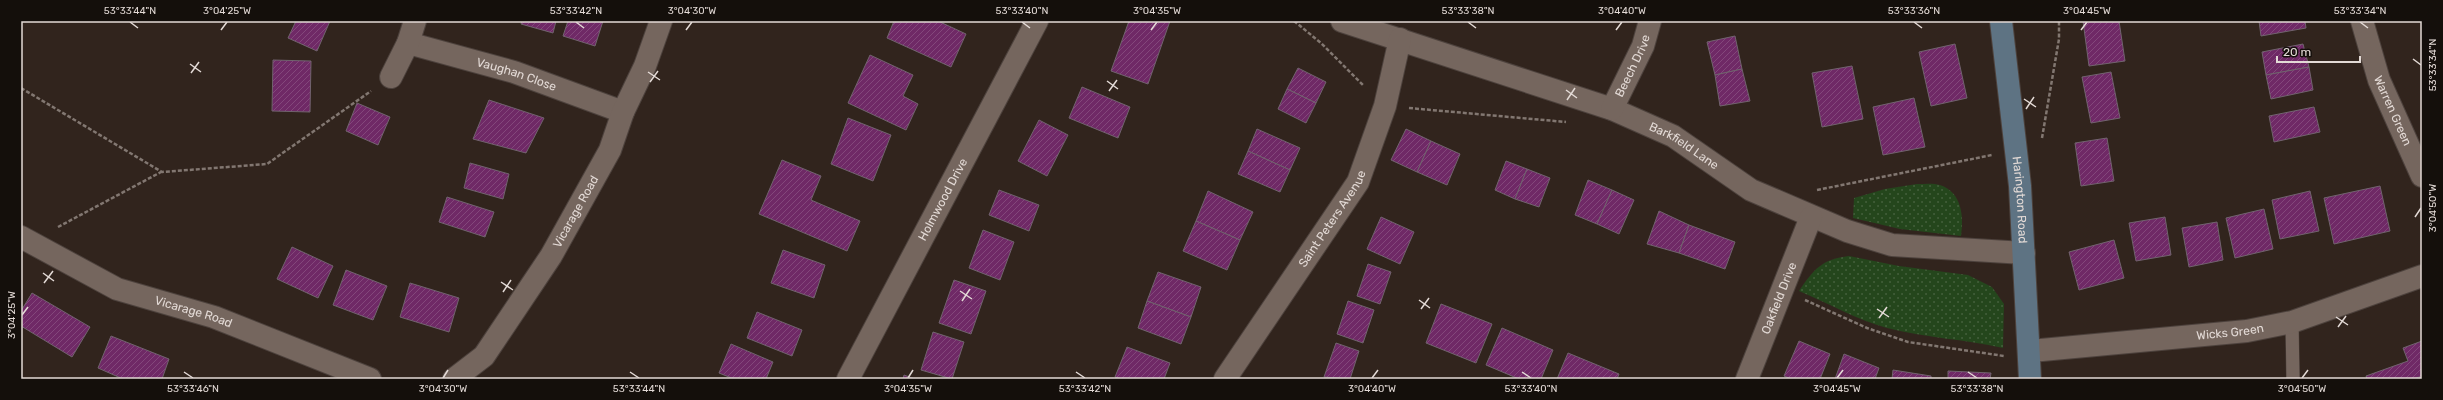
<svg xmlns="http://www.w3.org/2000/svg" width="2443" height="400" viewBox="0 0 2443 400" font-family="Rubik,sans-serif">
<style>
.green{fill:url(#green-dots)}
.building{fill:url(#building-hatch);stroke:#71636e}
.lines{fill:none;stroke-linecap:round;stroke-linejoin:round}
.lane-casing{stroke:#4d423d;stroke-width:14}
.street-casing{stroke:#4d423d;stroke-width:24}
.secondary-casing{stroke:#4d423d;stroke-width:24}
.path{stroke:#827771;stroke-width:2.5;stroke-dasharray:4 2;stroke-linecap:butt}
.lane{stroke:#75665e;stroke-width:13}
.street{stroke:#75665e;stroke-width:22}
.secondary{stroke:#5e7383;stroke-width:22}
.ticks{fill:none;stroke:#e3dad6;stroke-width:1.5}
.labels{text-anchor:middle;stroke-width:3;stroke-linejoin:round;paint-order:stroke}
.street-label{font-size:12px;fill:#e3dad6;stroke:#140f0b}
.neatline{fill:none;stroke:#e3dad6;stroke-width:1.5}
.ticks-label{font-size:10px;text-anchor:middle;fill:#e3dad6}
</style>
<defs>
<pattern id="green-dots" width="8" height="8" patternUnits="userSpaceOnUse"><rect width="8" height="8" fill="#24461c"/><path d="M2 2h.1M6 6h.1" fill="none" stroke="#44603c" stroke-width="1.8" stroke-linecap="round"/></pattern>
<pattern id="building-hatch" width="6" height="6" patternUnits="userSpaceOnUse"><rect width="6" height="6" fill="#6f2966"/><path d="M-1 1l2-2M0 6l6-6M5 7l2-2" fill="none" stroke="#83477b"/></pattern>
</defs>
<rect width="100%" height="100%" fill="#31241d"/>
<!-- green -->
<g class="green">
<path d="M1917,184c7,0 16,-1 23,1 22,7 24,32 21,51l-61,-7 -47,-11 1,-20 31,-9z"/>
<path d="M1849,256l50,10 69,9 24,12 12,17 -1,44c-39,-9 -78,-10 -116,-20 -30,-8 -59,-25 -88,-37 15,-22 23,-32 50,-35z"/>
</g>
<!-- building -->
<g class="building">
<polygon points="296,21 330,21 317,51 288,38"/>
<polygon points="522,21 556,21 553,33 521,24"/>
<polygon points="568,21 603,21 595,46 563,36"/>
<polygon points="894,21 938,21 966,34 951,67 887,38"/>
<polygon points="1129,21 1170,21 1148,84 1111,71"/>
<polygon points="2083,21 2119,21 2125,61 2089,66"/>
<polygon points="2259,21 2305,21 2306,28 2261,36"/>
<polygon points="1735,36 1742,69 1715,75 1707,42"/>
<polygon points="1955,44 1967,98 1931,106 1919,52"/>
<polygon points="2303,44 2309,67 2266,75 2262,52"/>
<polygon points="870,55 913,75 903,96 918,104 906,130 848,103"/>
<polygon points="273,60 311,61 310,112 272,111"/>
<polygon points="1852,66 1863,119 1822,127 1812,73"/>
<polygon points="2309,67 2313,90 2271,99 2266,75"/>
<polygon points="1298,68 1326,82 1316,103 1287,89"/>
<polygon points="1742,69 1750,101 1720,106 1715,75"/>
<polygon points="2111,72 2120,118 2091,123 2082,77"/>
<polygon points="1082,87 1130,107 1118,138 1069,118"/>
<polygon points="1287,89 1316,103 1306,123 1278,109"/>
<polygon points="1914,98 1925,147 1883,155 1873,107"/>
<polygon points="489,100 544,118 526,153 473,139"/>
<polygon points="357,103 390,117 378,145 346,131"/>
<polygon points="2314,107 2320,132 2274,142 2269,116"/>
<polygon points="848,118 891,135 873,181 831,164"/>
<polygon points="1039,120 1068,135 1047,176 1018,161"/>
<polygon points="1257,129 1300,148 1290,170 1248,151"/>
<polygon points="1406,129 1431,141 1417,172 1391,160"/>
<polygon points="2107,138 2114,181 2081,186 2075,143"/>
<polygon points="1431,141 1460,154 1447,185 1417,172"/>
<polygon points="1248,151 1290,170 1280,192 1238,174"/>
<polygon points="782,160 821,176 811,200 860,221 847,251 759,214"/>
<polygon points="1506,161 1527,169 1515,199 1495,190"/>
<polygon points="470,163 509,174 503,199 464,188"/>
<polygon points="1527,169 1550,178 1539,207 1515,199"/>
<polygon points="1588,180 1612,190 1597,224 1575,215"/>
<polygon points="2380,186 2390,231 2334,244 2324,198"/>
<polygon points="999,190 1039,205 1029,231 989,215"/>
<polygon points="1612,190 1634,200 1619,234 1597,224"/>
<polygon points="1208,191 1253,212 1240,240 1196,221"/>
<polygon points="2310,191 2319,231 2280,239 2272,200"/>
<polygon points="447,197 494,212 485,237 439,222"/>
<polygon points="2264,209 2273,249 2235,258 2226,218"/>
<polygon points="1659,211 1689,225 1679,253 1647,244"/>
<polygon points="1381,217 1414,232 1400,264 1367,249"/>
<polygon points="2165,217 2171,255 2136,261 2129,223"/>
<polygon points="1196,221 1240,240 1227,270 1183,251"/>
<polygon points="2217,222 2223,260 2189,267 2182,228"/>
<polygon points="1689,225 1735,242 1725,269 1679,253"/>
<polygon points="983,230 1014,242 1000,280 969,268"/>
<polygon points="2114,240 2124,278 2079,290 2069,252"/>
<polygon points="292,247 333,266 318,298 277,279"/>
<polygon points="783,250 825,265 814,298 771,283"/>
<polygon points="1368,264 1391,272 1380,304 1357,296"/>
<polygon points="346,270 387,286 373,320 333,305"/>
<polygon points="1158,272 1201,287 1191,317 1147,301"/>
<polygon points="954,280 986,291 971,334 939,323"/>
<polygon points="410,283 459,298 449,332 400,317"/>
<polygon points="32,293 90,327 72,357 21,326 21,311"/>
<polygon points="1147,301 1191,317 1181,344 1138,328"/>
<polygon points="1348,301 1374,310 1363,343 1337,334"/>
<polygon points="1441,304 1492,324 1476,363 1426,343"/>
<polygon points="757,312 802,330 792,356 747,338"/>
<polygon points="1502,328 1553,350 1541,379 1519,379 1486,365"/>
<polygon points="933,332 964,342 952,379 921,370"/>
<polygon points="111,336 169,359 162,379 123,379 98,368"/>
<polygon points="1799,341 1830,354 1820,379 1791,379 1784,376"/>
<polygon points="2422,341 2422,379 2419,377 2414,379 2367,379 2366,376 2408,361 2403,348"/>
<polygon points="1336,343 1359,351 1350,379 1324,377"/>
<polygon points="731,344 773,362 766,379 734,379 719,373"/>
<polygon points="1127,347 1170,363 1164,379 1121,379 1115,377"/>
<polygon points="1568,353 1619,374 1617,379 1557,379"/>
<polygon points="1844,354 1879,368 1875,379 1835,379"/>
<polygon points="1893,370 1931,376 1931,379 1892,379"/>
<polygon points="1948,371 1991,373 1990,379 1948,379"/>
<polygon points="904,375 915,379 903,379"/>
</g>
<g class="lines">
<defs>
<polyline id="lane" points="2292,322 2293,379"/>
<g id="street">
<path id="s1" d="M1342,21l270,88 61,27 78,54 96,41 45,14 132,8"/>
<path id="s2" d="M2362,21l17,59 43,96"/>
<path id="s3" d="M408,43l106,29 109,40"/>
<polyline points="391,77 408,43 415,21"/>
<path id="s4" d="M1612,109l31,-63 7,-25"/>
<path id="s5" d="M21,237l96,52 97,28 156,62"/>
<path id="s6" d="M2031,351l216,-20 45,-9 130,-46"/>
<path id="s7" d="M454,379l30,-23 67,-100 59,-106 13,-38 22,-46 16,-45"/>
<path id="s8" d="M848,379l189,-358"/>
<path id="s9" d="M1225,379l133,-197 27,-76 15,-67"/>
<path id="s10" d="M1747,379l64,-162"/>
</g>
<g id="secondary">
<path id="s11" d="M2001,21l19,165 10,193"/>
</g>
</defs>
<!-- lane casing -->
<use href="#lane" class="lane-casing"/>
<!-- street casing -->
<use href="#street" class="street-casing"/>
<!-- secondary casing -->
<use href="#secondary" class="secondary-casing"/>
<!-- path -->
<g class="path">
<polyline points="1294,21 1321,43 1364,86"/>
<polyline points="21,88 162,172 267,164 371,91"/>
<polyline points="1409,108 1566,122"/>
<polyline points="2042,138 2059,39 2059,21"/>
<polyline points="1817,190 1992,155"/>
<polyline points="58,227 161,172"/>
<polyline points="1805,300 1867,328 1908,342 2004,356"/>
</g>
<!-- lane -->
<use href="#lane" class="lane"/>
<!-- street -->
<use href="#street" class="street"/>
<!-- secondary -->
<use href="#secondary" class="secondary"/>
</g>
<!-- ticks -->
<path class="ticks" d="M130,22l8,6M576,22l8,6M1022,22l8,6M1468,22l8,6M1914,22l8,6M2360,22l8,6M221,30l6,-8M686,30l6,-8M1151,30l6,-8M1616,30l6,-8M2081,30l6,-8M2413,59l8,6M190,64l11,8M648,72l12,8M191,73l8,-11M1107,81l11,8M650,82l8,-11M1566,90l11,8M1109,91l8,-11M2024,99l12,8M1567,100l8,-12M2026,109l8,-12M2415,217l6,-9M43,273l11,8M501,282l12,8M44,283l9,-12M960,291l12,8M503,292l8,-12M1419,300l11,8M962,301l8,-12M1421,309l8,-11M1877,309l12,8M22,315l6,-8M2336,317l12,8M1879,318l8,-11M2338,327l8,-11M184,372l9,6M630,372l9,6M1076,372l9,6M1522,372l9,6M1968,372l9,6M443,378l5,-8M908,378l5,-8M1372,378l6,-8M1837,378l6,-8M2302,378l6,-8"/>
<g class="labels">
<!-- street labels -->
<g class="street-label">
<text dy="4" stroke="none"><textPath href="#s4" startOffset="48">Beech Drive</textPath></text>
<text dy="4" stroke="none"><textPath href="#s3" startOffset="113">Vaughan Close</textPath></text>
<text dy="4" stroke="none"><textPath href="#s2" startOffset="95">Warren Green</textPath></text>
<text dy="4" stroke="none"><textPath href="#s1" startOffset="365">Barkfield Lane</textPath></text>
<text dy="4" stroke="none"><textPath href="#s8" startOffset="203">Holmwood Drive</textPath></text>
<text dy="4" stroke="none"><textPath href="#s11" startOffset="180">Harington Road</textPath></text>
<text dy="4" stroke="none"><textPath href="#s7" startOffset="209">Vicarage Road</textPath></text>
<text dy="4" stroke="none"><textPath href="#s9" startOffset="193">Saint Peters Avenue</textPath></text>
<text dy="4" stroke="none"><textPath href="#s10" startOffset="87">Oakfield Drive</textPath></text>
<text dy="4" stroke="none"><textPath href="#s5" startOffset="189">Vicarage Road</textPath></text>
<text dy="4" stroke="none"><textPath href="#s6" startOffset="200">Wicks Green</textPath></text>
</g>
</g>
<!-- border -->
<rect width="2443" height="400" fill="none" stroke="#140f0b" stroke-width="44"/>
<!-- scale -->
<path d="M2277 56v6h83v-6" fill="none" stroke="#e3dad6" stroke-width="2"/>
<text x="2283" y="56" font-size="12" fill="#e3dad6" stroke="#140f0b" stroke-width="3" paint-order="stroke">20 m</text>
<rect x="22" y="22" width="2399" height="356" class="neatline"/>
<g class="ticks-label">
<text x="130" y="14">53°33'44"N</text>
<text x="227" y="14">3°04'25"W</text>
<text x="576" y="14">53°33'42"N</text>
<text x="692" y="14">3°04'30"W</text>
<text x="1022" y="14">53°33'40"N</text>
<text x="1157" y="14">3°04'35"W</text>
<text x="1468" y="14">53°33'38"N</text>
<text x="1622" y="14">3°04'40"W</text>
<text x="1914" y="14">53°33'36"N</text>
<text x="2087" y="14">3°04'45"W</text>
<text x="2360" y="14">53°33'34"N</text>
<text transform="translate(2432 65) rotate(-90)" y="4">53°33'34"N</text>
<text transform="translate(2432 208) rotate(-90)" y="4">3°04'50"W</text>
<text transform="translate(11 315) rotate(-90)" y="4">3°04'25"W</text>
<text x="193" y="392">53°33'46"N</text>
<text x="443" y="392">3°04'30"W</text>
<text x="639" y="392">53°33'44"N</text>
<text x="908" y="392">3°04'35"W</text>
<text x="1085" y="392">53°33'42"N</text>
<text x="1372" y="392">3°04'40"W</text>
<text x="1531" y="392">53°33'40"N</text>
<text x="1837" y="392">3°04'45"W</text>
<text x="1977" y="392">53°33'38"N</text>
<text x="2302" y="392">3°04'50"W</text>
</g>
</svg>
